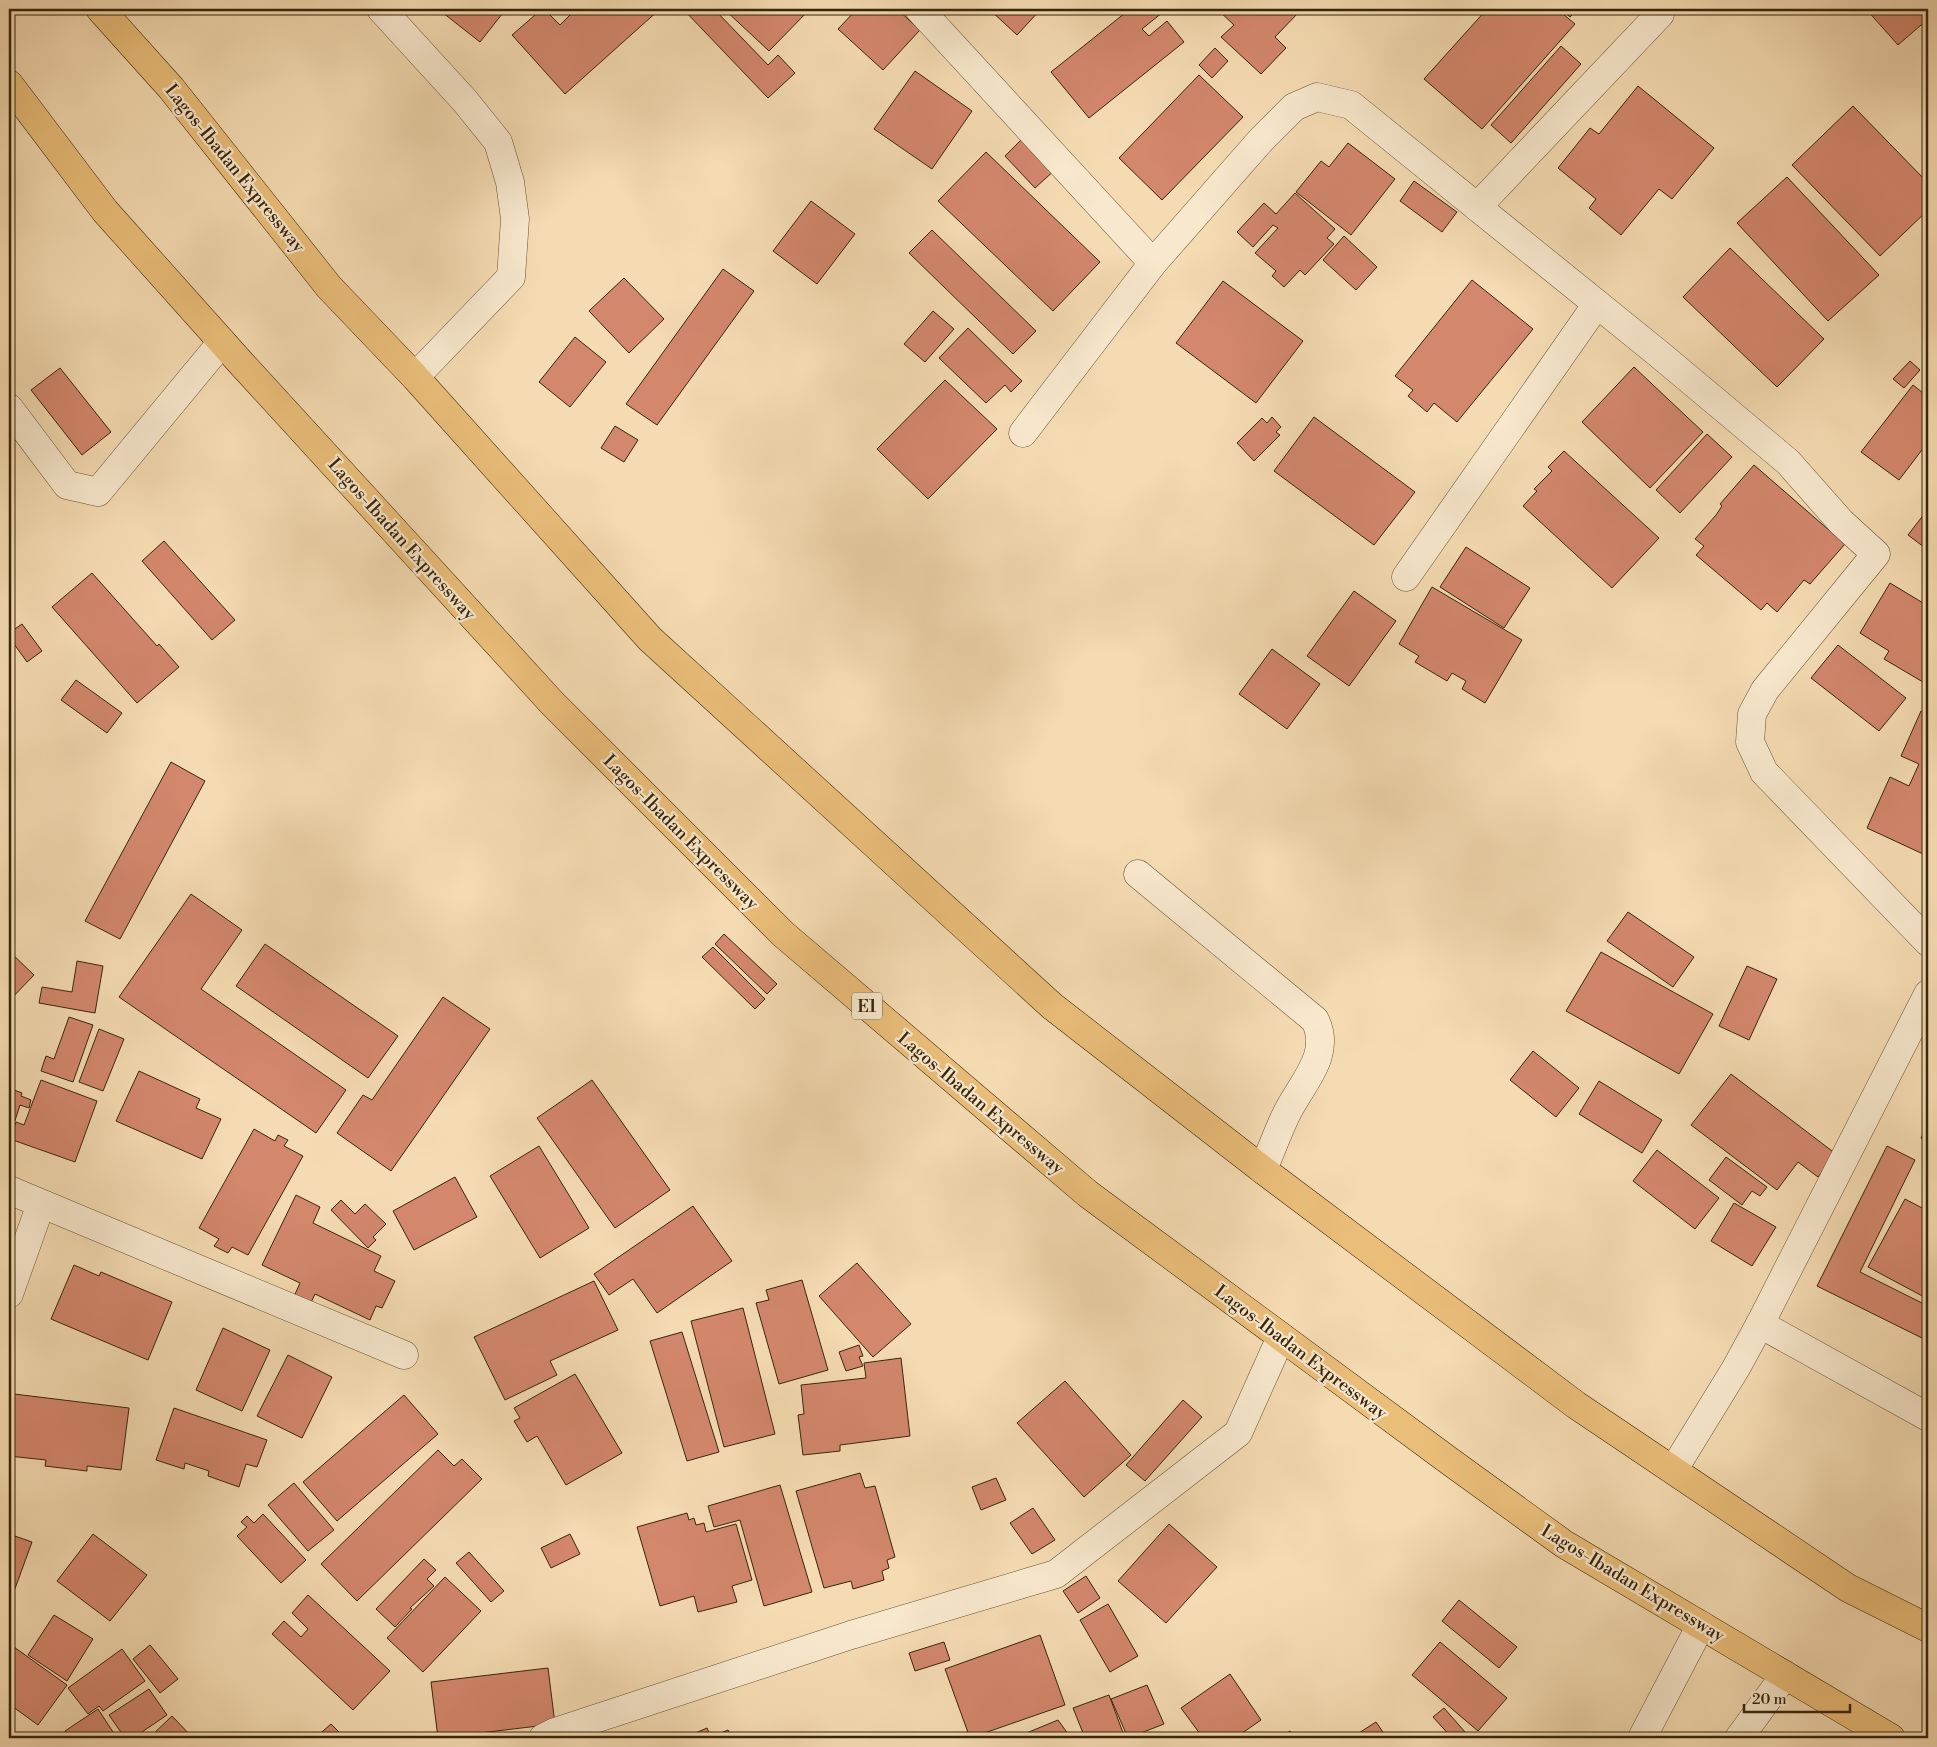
<svg xmlns="http://www.w3.org/2000/svg" width="1937" height="1747" viewBox="0 0 1937 1747" font-family="'Libre Bodoni',serif">
<style>
.building{fill:#d3876d;stroke:#37250c}
.lines{fill:none;stroke-linecap:round;stroke-linejoin:round}
.minor-casing{stroke:#665236;stroke-width:29}
.highway-casing{stroke:#37250c;stroke-width:29}
.minor{stroke:#f8e8cd;stroke-width:28}
.highway{stroke:#eabe79;stroke-width:28}
.labels{text-anchor:middle;stroke-width:4.5;stroke-linejoin:round;paint-order:stroke}
.shield{fill:#f8e8cd;stroke:#716046;stroke-width:1}
.shield-label{font-size:16px;font-weight:bold;fill:#37250c}
.street-label{font-size:18px;fill:#37250c;stroke:#f8e8cd}
</style>
<rect width="100%" height="100%" fill="#f5dbb2"/>
<filter id="stains"><feTurbulence type="fractalNoise" baseFrequency=".004" numOctaves="4"/><feColorMatrix values="0 0 0 0 .2 0 0 0 0 .09 0 0 0 0 .02 0 0 0 .5 -.17"/></filter>
<radialGradient id="worn" r=".72"><stop offset=".6" stop-color="#630" stop-opacity="0"/><stop offset="1" stop-color="#630" stop-opacity=".3"/></radialGradient>
<!-- building -->
<g class="building">
<polygon points="438,9 506,9 480,42"/>
<polygon points="542,9 544,9 560,25 570,15 564,9 660,9 565,94 512,35"/>
<polygon points="683,9 714,9 768,65 778,55 795,73 768,98"/>
<polygon points="724,9 810,9 769,51"/>
<polygon points="857,9 897,9 920,30 883,70 838,29"/>
<polygon points="989,9 1041,9 1017,35"/>
<polygon points="1130,9 1160,9 1163,12 1142,29 1149,36 1167,21 1184,42 1089,118 1051,72"/>
<polygon points="1217,9 1295,9 1299,12 1275,37 1286,48 1261,74 1221,37 1234,25"/>
<polygon points="1487,9 1557,9 1575,24 1482,129 1424,79"/>
<polygon points="1561,9 1578,9 1570,17"/>
<polygon points="1866,9 1928,9 1928,19 1898,45"/>
<polygon points="1561,46 1581,64 1511,143 1491,125"/>
<polygon points="1215,48 1228,61 1212,78 1199,65"/>
<polygon points="915,71 972,111 932,169 874,129"/>
<polygon points="1199,75 1243,117 1162,200 1119,158"/>
<polygon points="1638,86 1714,148 1672,199 1659,189 1621,235 1589,208 1596,199 1558,168 1590,128 1599,134"/>
<polygon points="1853,106 1928,183 1928,210 1880,256 1792,165"/>
<polygon points="1025,136 1056,169 1035,188 1005,156"/>
<polygon points="1348,143 1395,179 1351,235 1296,192 1321,161 1329,167"/>
<polygon points="986,152 1100,262 1053,311 938,201"/>
<polygon points="1787,177 1879,275 1828,321 1737,223"/>
<polygon points="1414,181 1457,212 1442,232 1400,201"/>
<polygon points="1295,193 1335,229 1327,238 1334,244 1305,275 1300,270 1284,287 1272,276 1276,271 1255,253 1278,228 1273,225 1253,247 1237,232 1264,203 1276,214"/>
<polygon points="811,201 855,234 817,284 773,251"/>
<polygon points="932,230 1036,331 1013,354 909,253"/>
<polygon points="1344,236 1377,267 1356,290 1323,260"/>
<polygon points="1730,248 1824,339 1777,387 1683,297"/>
<polygon points="723,269 754,291 657,425 626,404"/>
<polygon points="624,278 664,319 629,353 589,311"/>
<polygon points="1472,280 1533,329 1457,422 1434,403 1427,412 1408,396 1413,390 1395,376"/>
<polygon points="1223,281 1303,341 1256,403 1176,343"/>
<polygon points="933,311 954,329 925,362 904,344"/>
<polygon points="968,328 1022,381 1011,392 1005,385 986,403 939,358"/>
<polygon points="575,337 606,362 570,407 539,382"/>
<polygon points="1910,361 1920,370 1904,388 1893,379"/>
<polygon points="1634,367 1703,432 1650,488 1582,422"/>
<polygon points="60,368 111,432 82,455 31,390"/>
<polygon points="945,380 997,429 928,499 877,449"/>
<polygon points="1913,385 1928,397 1928,442 1899,480 1861,452"/>
<polygon points="1272,417 1281,427 1276,432 1280,435 1254,461 1237,443 1262,418 1267,423"/>
<polygon points="1314,417 1415,492 1374,545 1274,471"/>
<polygon points="615,426 638,440 624,462 601,448"/>
<polygon points="1707,434 1732,457 1680,513 1656,490"/>
<polygon points="1564,451 1659,538 1612,588 1523,506 1537,491 1534,489 1552,471 1548,467"/>
<polygon points="1754,465 1845,544 1810,584 1804,580 1777,612 1767,603 1761,610 1696,555 1704,546 1695,539 1716,515 1722,506 1720,504"/>
<polygon points="1928,509 1928,550 1908,535"/>
<polygon points="164,541 235,620 212,640 142,561"/>
<polygon points="1466,547 1530,588 1504,628 1440,587"/>
<polygon points="92,573 157,646 159,644 179,667 137,703 52,607"/>
<polygon points="1890,583 1928,606 1928,685 1884,659 1889,651 1860,633"/>
<polygon points="1432,587 1522,640 1485,703 1462,689 1466,681 1452,673 1447,681 1415,662 1419,656 1399,644"/>
<polygon points="1354,591 1396,621 1349,686 1307,656"/>
<polygon points="22,624 42,651 27,662 9,637 9,633"/>
<polygon points="1838,645 1906,698 1879,731 1811,678"/>
<polygon points="1272,649 1320,684 1287,729 1239,694"/>
<polygon points="76,680 122,713 107,733 61,700"/>
<polygon points="1921,711 1928,714 1928,843 1923,854 1867,828 1890,777 1909,786 1919,764 1901,756"/>
<polygon points="171,762 205,781 120,939 85,921"/>
<polygon points="191,894 242,930 201,989 346,1090 316,1133 119,997"/>
<polygon points="1628,912 1694,957 1673,987 1607,941"/>
<polygon points="724,934 777,984 767,994 715,944"/>
<polygon points="265,944 398,1036 368,1078 236,986"/>
<polygon points="713,947 765,999 755,1009 702,957"/>
<polygon points="9,951 34,975 9,1001"/>
<polygon points="1601,952 1713,1014 1679,1074 1566,1011"/>
<polygon points="77,961 103,966 95,1013 39,1003 42,987 72,992"/>
<polygon points="1747,966 1777,979 1749,1040 1719,1026"/>
<polygon points="443,997 490,1029 391,1171 337,1133 363,1095 372,1100"/>
<polygon points="69,1017 93,1025 73,1082 41,1071 46,1056 54,1059"/>
<polygon points="99,1029 124,1039 103,1091 79,1082"/>
<polygon points="1533,1051 1579,1088 1556,1117 1510,1080"/>
<polygon points="139,1071 200,1099 196,1108 221,1119 202,1159 116,1121"/>
<polygon points="1731,1074 1836,1154 1818,1177 1798,1162 1777,1190 1691,1125"/>
<polygon points="41,1080 97,1101 75,1162 10,1139 16,1122 24,1125"/>
<polygon points="592,1080 670,1190 615,1228 537,1118"/>
<polygon points="1599,1081 1662,1120 1642,1153 1579,1114"/>
<polygon points="9,1088 22,1093 21,1096 31,1100 29,1108 20,1105 9,1139"/>
<polygon points="1928,1125 1928,1142 1921,1138"/>
<polygon points="254,1129 275,1141 278,1135 288,1140 284,1146 303,1156 248,1255 232,1247 228,1253 214,1246 219,1239 199,1228"/>
<polygon points="539,1146 589,1228 540,1258 490,1176"/>
<polygon points="1887,1146 1915,1160 1860,1272 1928,1306 1928,1341 1817,1286"/>
<polygon points="1657,1150 1719,1198 1695,1229 1633,1181"/>
<polygon points="1726,1157 1767,1187 1760,1196 1752,1191 1742,1205 1709,1180"/>
<polygon points="455,1177 477,1217 414,1250 393,1211"/>
<polygon points="296,1195 320,1207 313,1223 381,1256 374,1271 395,1281 382,1308 376,1306 370,1320 315,1294 307,1311 291,1303 300,1283 262,1265"/>
<polygon points="1905,1199 1928,1211 1928,1299 1868,1267"/>
<polygon points="341,1200 355,1214 365,1204 386,1224 373,1237 376,1240 368,1248 331,1210"/>
<polygon points="1734,1203 1776,1227 1752,1266 1711,1241"/>
<polygon points="693,1206 732,1261 657,1313 633,1279 609,1295 594,1274"/>
<polygon points="857,1263 911,1324 873,1357 819,1296"/>
<polygon points="74,1265 99,1276 101,1272 172,1302 148,1360 51,1319"/>
<polygon points="802,1280 828,1370 779,1384 756,1303 769,1300 766,1290"/>
<polygon points="594,1281 618,1330 550,1361 557,1375 505,1400 474,1337"/>
<polygon points="743,1308 775,1434 724,1447 691,1321"/>
<polygon points="223,1328 270,1350 242,1411 196,1390"/>
<polygon points="682,1332 719,1452 687,1461 650,1341"/>
<polygon points="859,1345 863,1356 859,1357 863,1366 846,1371 839,1352"/>
<polygon points="288,1355 332,1377 302,1438 257,1416"/>
<polygon points="901,1358 910,1436 840,1445 840,1451 803,1455 798,1415 804,1414 801,1385 866,1378 864,1363"/>
<polygon points="575,1374 622,1453 566,1485 537,1436 527,1442 514,1421 520,1418 514,1408"/>
<polygon points="1065,1381 1131,1455 1084,1497 1017,1423"/>
<polygon points="14,1394 129,1408 121,1470 87,1466 87,1471 45,1466 46,1460 9,1456 9,1434"/>
<polygon points="404,1395 438,1434 337,1521 303,1482"/>
<polygon points="1183,1400 1202,1417 1145,1481 1126,1465"/>
<polygon points="174,1408 267,1440 257,1467 246,1464 239,1487 208,1476 209,1471 185,1463 184,1469 156,1460"/>
<polygon points="438,1450 454,1466 462,1459 482,1479 357,1601 321,1564"/>
<polygon points="860,1473 865,1488 875,1486 895,1557 887,1560 889,1568 882,1571 884,1580 853,1589 851,1581 824,1588 796,1491"/>
<polygon points="996,1478 1006,1500 981,1510 972,1487"/>
<polygon points="294,1483 334,1530 308,1551 268,1505"/>
<polygon points="780,1485 812,1592 764,1606 740,1520 714,1527 708,1506"/>
<polygon points="1033,1508 1055,1540 1032,1554 1010,1523"/>
<polygon points="687,1513 689,1520 694,1518 696,1525 704,1523 706,1532 736,1524 752,1580 732,1586 737,1602 698,1612 694,1596 660,1606 637,1527"/>
<polygon points="263,1514 306,1560 281,1583 237,1536 247,1527 241,1522 247,1516 254,1523"/>
<polygon points="1169,1524 1217,1567 1166,1623 1118,1581"/>
<polygon points="9,1534 32,1542 9,1605"/>
<polygon points="93,1534 147,1575 110,1621 57,1581"/>
<polygon points="570,1534 580,1554 551,1568 541,1548"/>
<polygon points="469,1552 504,1591 491,1602 456,1563"/>
<polygon points="424,1559 436,1570 427,1579 434,1586 410,1608 412,1609 395,1627 376,1609"/>
<polygon points="1086,1576 1100,1598 1078,1613 1063,1591"/>
<polygon points="445,1577 481,1611 423,1672 387,1638"/>
<polygon points="308,1595 390,1671 353,1710 272,1634 284,1621 301,1637 308,1629 292,1613"/>
<polygon points="1459,1600 1517,1647 1499,1668 1442,1621"/>
<polygon points="1108,1604 1138,1656 1110,1672 1080,1620"/>
<polygon points="54,1615 93,1639 67,1681 28,1655"/>
<polygon points="1040,1635 1065,1705 970,1738 945,1669"/>
<polygon points="944,1642 950,1660 915,1671 909,1653"/>
<polygon points="1440,1642 1507,1698 1478,1731 1412,1675"/>
<polygon points="150,1645 178,1679 160,1693 133,1659"/>
<polygon points="14,1647 67,1685 38,1725 9,1704 9,1654"/>
<polygon points="122,1649 145,1681 103,1711 99,1706 88,1714 68,1688"/>
<polygon points="548,1668 555,1724 438,1738 431,1682"/>
<polygon points="1230,1674 1261,1720 1235,1738 1203,1738 1181,1708"/>
<polygon points="1147,1685 1164,1724 1128,1738 1111,1699"/>
<polygon points="149,1689 167,1715 133,1738 125,1738 109,1715"/>
<polygon points="1109,1695 1125,1738 1085,1738 1073,1708"/>
<polygon points="1444,1708 1465,1732 1458,1738 1452,1738 1433,1717"/>
<polygon points="98,1709 117,1738 69,1738 65,1731"/>
<polygon points="172,1716 193,1738 149,1738"/>
<polygon points="1058,1720 1071,1738 1026,1738 1024,1734"/>
<polygon points="1376,1722 1387,1738 1351,1738"/>
<polygon points="331,1724 345,1738 315,1738"/>
<polygon points="707,1728 711,1737 728,1730 732,1738 684,1738"/>
<polygon points="1290,1731 1294,1738 1279,1738"/>
</g>
<g class="lines">
<defs>
<g id="minor">
<polyline points="381,9 465,101 498,142 510,182 515,219 511,277 415,377"/>
<polyline points="919,9 1153,263"/>
<polyline points="1477,207 1660,14"/>
<polyline points="9,408 67,485 98,492 222,342"/>
<polyline points="1023,433 1153,263 1261,140 1294,107 1317,97 1351,105 1659,354 1788,462 1841,522 1876,554 1765,690 1752,714 1750,742 1764,772 1928,942"/>
<polyline points="1406,577 1597,304"/>
<path d="M1138,874l177,146c18,37 -16,65 -30,97 -8,17 -15,36 -22,53"/>
<polyline points="9,1190 404,1355"/>
<polyline points="9,1294 41,1204"/>
<polyline points="1760,1324 1928,1417"/>
<polyline points="1674,1469 1736,1368 1760,1324 1928,994"/>
<polyline points="543,1738 555,1732 851,1635 1056,1574 1238,1433 1281,1337"/>
<polyline points="1642,1738 1701,1625"/>
<polyline points="1739,1738 1785,1675"/>
</g>
<g id="highway">
<polyline points="100,9 171,88 329,287 415,377 650,639 1052,1006 1263,1170 1576,1405 1848,1588 1928,1628"/>
<polyline points="9,84 105,211 240,362 553,704 783,934 1088,1194 1448,1460 1564,1544 1891,1738"/>
</g>
</defs>
<!-- minor casing -->
<use href="#minor" class="minor-casing"/>
<!-- highway casing -->
<use href="#highway" class="highway-casing"/>
<!-- minor -->
<use href="#minor" class="minor"/>
<!-- highway -->
<use href="#highway" class="highway"/>
</g>
<g class="labels">
<!-- shield labels -->
<rect class="shield" x="852" y="992.5" width="30" height="27" rx="4"/>
<g class="shield-label">
<text x="867" y="1012">E1</text>
</g>
<!-- street labels -->
<g class="street-label">
<text transform="translate(235 168) rotate(51)" y="6">Lagos-Ibadan Expressway</text>
<text transform="translate(402 539) rotate(48)" y="6">Lagos-Ibadan Expressway</text>
<text transform="translate(681 832) rotate(45)" y="6">Lagos-Ibadan Expressway</text>
<text transform="translate(981 1103) rotate(40)" y="6">Lagos-Ibadan Expressway</text>
<text transform="translate(1301 1352) rotate(37)" y="6">Lagos-Ibadan Expressway</text>
<text transform="translate(1633 1583) rotate(31)" y="6">Lagos-Ibadan Expressway</text>
</g>
</g>
<!-- margin -->
<rect width="1937" height="1747" fill="none" stroke="#f5dbb2" stroke-width="30"/>
<rect x="10" y="10" width="1917" height="1727" fill="none" stroke="#37250c" stroke-width="2.5"/>
<rect x="15" y="15" width="1907" height="1717" fill="none" stroke="#37250c"/>
<!-- scale -->
<path d="M1744 1704v8h106v-8" fill="none" stroke="#37250c" stroke-width="2.5"/>
<text x="1752" y="1704" font-size="15" fill="#37250c" stroke="#f8e8cd" stroke-width="4" paint-order="stroke">20 m</text>
<rect width="100%" height="100%" filter="url(#stains)"/>
<rect width="100%" height="100%" fill="url(#worn)"/>
</svg>
